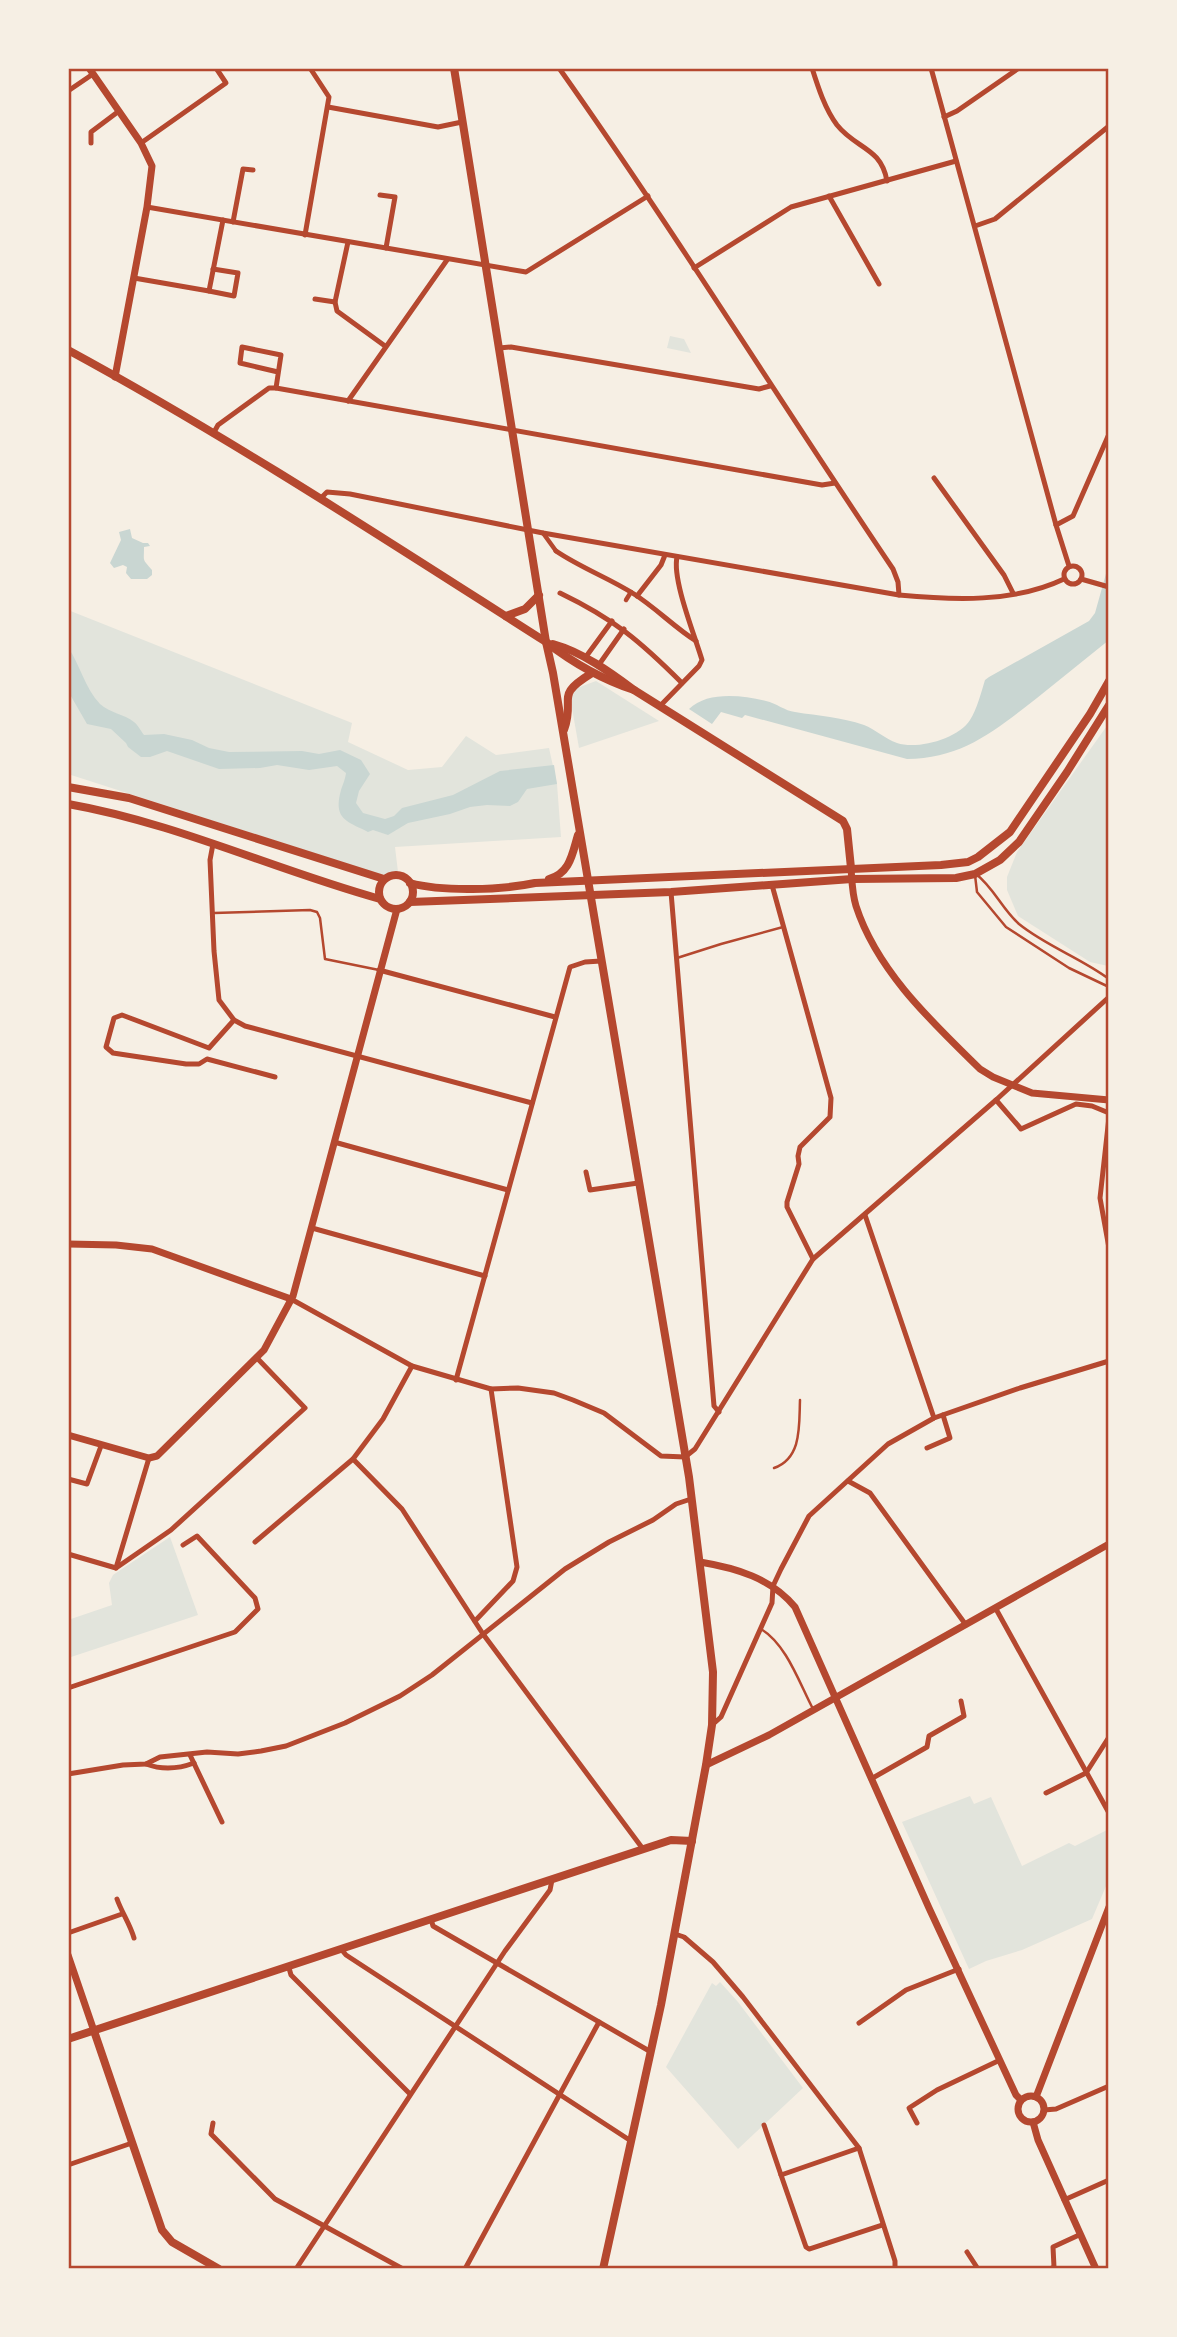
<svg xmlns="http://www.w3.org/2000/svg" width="1177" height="2337" viewBox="0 0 1177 2337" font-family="'IBM Plex Sans',sans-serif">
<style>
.green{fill:#e2e4dc}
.water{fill:#c9d6d2}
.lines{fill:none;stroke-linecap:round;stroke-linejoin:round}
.service{stroke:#b5482f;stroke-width:2.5}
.pedestrian{stroke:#b5482f;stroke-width:4.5}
.minor{stroke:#b5482f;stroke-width:5}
.tertiary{stroke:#b5482f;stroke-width:7}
.secondary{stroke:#b5482f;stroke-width:8}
.neatline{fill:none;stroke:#b5482f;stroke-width:2.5}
</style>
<rect width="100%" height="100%" fill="#f6efe4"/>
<!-- green -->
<g class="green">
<polygon points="670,336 684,339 691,353 667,348"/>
<polygon points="68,610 352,723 348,742 408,770 442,767 466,736 496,755 549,748 557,784 561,837 395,847 398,872 385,876 68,774"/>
<polygon points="596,681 659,721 579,748 569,691"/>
<polygon points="1109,723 1109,966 1108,966 1090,962 1018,916 1007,890 1007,877 1017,852"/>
<polygon points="170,1537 198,1615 68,1658 68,1620 112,1605 109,1583 113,1575"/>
<polygon points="970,1796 974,1804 991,1797 1022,1866 1069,1843 1075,1846 1109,1829 1109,1879 1092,1919 1022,1950 986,1961 969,1969 902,1822"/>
<polygon points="720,1982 738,2002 803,2088 738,2149 666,2067 712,1983 716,1986"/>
</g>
<!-- water -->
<g class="water">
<path d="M130,529l2,9 11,5h5l2,3 -6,1c0,16 -2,11 8,23v5l-5,4h-16l-5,-6 1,-6 -4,-2 -9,3 -4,-5 11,-23 -2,-8z"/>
<path d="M1109,563v77c-24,19 -48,39 -72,58 -41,32 -75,61 -130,61l-162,-44 -3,3 -21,-6 -9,12 -23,-15c18,-18 53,-14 77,-8 10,2 19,10 29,11 24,4 46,5 69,13 11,4 21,14 33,18 20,7 61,-4 73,-23 7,-11 11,-27 15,-40l4,-3 100,-56 6,-8z"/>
<path d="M68,647c12,18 17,41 32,57 10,9 24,10 34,18 4,3 7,9 10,13l20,-1 28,6 17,8 20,4 73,-1 17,3 21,-4 21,10 9,14 -11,17 -3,12 7,10 22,6 9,-3 8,-8 51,-13 47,-24 54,-6 3,19 -30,5 -9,13 -8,4 -23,-1 -17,2 -20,7 -42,9 -20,12 -15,-5 -5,2c-22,-11 -35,-13 -27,-42 2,-6 4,-10 5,-17l-9,-7 -28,4 -32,-5 -17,3 -41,1 -52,-18 -17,6h-9l-13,-10 -2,-4 -15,-14 -24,-5 -19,-33z"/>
</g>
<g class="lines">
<!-- service -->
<g class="service">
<path d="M976,874c18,14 26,35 43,50 27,22 62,34 90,55"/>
<polyline points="975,875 977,892 1006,927 1069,968 1109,987"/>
<polyline points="214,913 310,910 317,912 320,918 325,959 379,970"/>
<polyline points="677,958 721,944 783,927"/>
<path d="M774,1468c28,-10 25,-42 26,-68"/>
<path d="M761,1629c25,15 38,53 51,78"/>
</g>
<!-- pedestrian -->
<g class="pedestrian">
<polyline points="543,533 556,551"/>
<polyline points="626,600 631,592"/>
</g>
<!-- minor -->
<g class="minor">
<path d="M559,68c116,164 222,335 334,501l5,13 1,13"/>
<path d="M812,68c6,19 13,41 25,57 19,24 44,22 50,56"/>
<polyline points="931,68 1056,525 1069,566"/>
<polyline points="68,91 93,74"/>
<polyline points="328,107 438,127 462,122"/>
<polyline points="944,117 957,111 1019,68"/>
<polyline points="91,143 91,132 119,111"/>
<polyline points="141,143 226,83 216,68"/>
<polyline points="380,195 395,197 386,248"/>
<polyline points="829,196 879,284"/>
<polyline points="147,207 526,272 648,196"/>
<polyline points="233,222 243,169 253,170"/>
<polyline points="975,226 995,219 1109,126"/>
<polyline points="305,235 329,97 310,68"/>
<polyline points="348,242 335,302 337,311 385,346"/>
<polyline points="694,268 791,207 956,161"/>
<polyline points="134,278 209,291 223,220"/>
<polyline points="209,291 234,296 238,273 213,269"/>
<polyline points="315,299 335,302"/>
<polyline points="499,348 511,347 759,389 770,386"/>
<polyline points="276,388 281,355 242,347 240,363 278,372"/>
<polyline points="348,401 447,260"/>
<polyline points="213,434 218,425 269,388 276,388 822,485 835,483"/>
<polyline points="934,478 1004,575 1013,593"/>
<path d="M320,499l7,-7 23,2 193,39 356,62c54,5 115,8 165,-16"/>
<polyline points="1056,525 1073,516 1109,434"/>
<path d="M556,551c25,17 53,27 78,43 22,14 40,33 62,47"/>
<circle cx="1073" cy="575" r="9"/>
<polyline points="1081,579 1109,587"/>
<path d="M560,593c54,26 80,48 122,90"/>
<polyline points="637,596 661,565 665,555"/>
<polyline points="585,658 612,621"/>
<polyline points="598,666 624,629"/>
<path d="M660,706l39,-40 3,-6c-7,-24 -30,-80 -25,-103"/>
<polyline points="213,844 210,860 214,951 219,1000 234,1020 245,1026 532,1103"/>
<polyline points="772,885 831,1098 830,1117 800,1147 798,1156 799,1164 787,1202 787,1207 813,1259"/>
<polyline points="671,892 714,1406 719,1412"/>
<polyline points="379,970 555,1017"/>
<polyline points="234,1020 209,1048 122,1015 114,1018 106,1047 113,1053 186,1064 199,1064 207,1059 275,1077"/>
<polyline points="996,1100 1021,1129 1076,1104 1092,1106 1109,1113"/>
<polyline points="1109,1117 1100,1198 1109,1248"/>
<polyline points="334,1142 508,1190"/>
<polyline points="586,1172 590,1190 638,1183"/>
<polyline points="865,1215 934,1418"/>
<polyline points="312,1228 485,1276"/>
<polyline points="291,1299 412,1366 491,1389 518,1388 554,1393 573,1400 604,1413 661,1456 685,1457 695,1449 813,1259 996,1100 1109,997"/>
<polyline points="456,1380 570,967 585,962 601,961"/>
<polyline points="927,1448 950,1438 943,1415"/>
<polyline points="353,1459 402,1509 483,1634 643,1849"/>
<polyline points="68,1479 87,1484 101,1446"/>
<polyline points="848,1481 870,1493 966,1625"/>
<polyline points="255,1542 353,1459 383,1419 412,1366"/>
<polyline points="68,1554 116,1568 171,1530 305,1408 257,1358"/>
<polyline points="116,1568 149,1458"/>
<polyline points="996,1609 1109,1813"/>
<polyline points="475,1621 513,1581 517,1567 491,1389"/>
<polyline points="68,1688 235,1632 258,1609 255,1598 197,1536 183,1545"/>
<polyline points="712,1725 721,1717 772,1603 773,1586 781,1569 809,1516 888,1444 934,1418 1020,1388 1109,1361"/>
<polyline points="190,1755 222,1822"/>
<path d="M146,1764c16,6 32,5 48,-1"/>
<polyline points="68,1774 123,1765 146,1764 160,1757 207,1752 238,1754 261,1751 286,1746 345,1723 400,1696 432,1675 565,1569 609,1542 653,1520 676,1504 691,1499"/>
<polyline points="871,1779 927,1747 929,1736 964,1716 961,1701"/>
<polyline points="1046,1793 1086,1773 1109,1737"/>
<path d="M117,1899c5,14 13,25 17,39"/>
<polyline points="431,1919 433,1926 651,2052"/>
<polyline points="68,1933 122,1914"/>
<polyline points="675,1934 684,1937 713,1962 743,1997 859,2148 895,2261 895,2269"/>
<polyline points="341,1949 346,1955 631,2141"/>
<polyline points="289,1968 291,1975 410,2094"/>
<polyline points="859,2023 906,1990 959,1969"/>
<polyline points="1044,2110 1056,2109 1109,2086"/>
<polyline points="213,2123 211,2134 275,2199 403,2269"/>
<polyline points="917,2123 909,2108 937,2090 1000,2060"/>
<polyline points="764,2125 781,2175"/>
<polyline points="859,2148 781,2175 806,2247 809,2249 882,2225"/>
<polyline points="68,2165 132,2143"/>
<polyline points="1064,2200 1109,2180"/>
<polyline points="967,2252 978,2269"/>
<polyline points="296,2269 505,1951 550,1890 552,1880"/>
<polyline points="465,2269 599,2022"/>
<polyline points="1050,2269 1054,2267 1053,2247 1079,2235"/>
</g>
<!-- tertiary -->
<g class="tertiary">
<polyline points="89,68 141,143 152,166 147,207 115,377"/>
<path d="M851,868c1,13 1,25 5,38 21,65 76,116 124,163l13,8 39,16 77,7"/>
<polyline points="68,1244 116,1245 152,1249 291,1299"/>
<polyline points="68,1435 149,1458 157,1456 264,1350 293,1296 397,909"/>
<path d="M700,1562c36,6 71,16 95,45l134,301 87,187 5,5"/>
<polyline points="706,1765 769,1735 1109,1544"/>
<polyline points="68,1955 94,2031"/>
<circle cx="1031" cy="2109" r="13"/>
<polyline points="1036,2097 1109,1907"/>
<polyline points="1033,2122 1038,2140 1096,2269"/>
</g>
<!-- secondary -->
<g class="secondary">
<polyline points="454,68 546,642 553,673 689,1477 713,1672 712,1725 706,1765 661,2005 603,2269"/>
<path d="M68,350c164,89 321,192 478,292 27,21 55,37 88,48"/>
<polyline points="506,616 525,609 539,595"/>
<path d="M553,644c29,8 57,28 81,46l209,131 4,8 4,39"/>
<path d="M564,730c12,-34 -11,-33 28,-57"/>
<polyline points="68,787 129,798 384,879"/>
<path d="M68,804c108,19 207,66 312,95"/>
<circle cx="396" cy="892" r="17"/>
<path d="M549,879c21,-6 23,-24 29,-44"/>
<path d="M410,883c33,9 92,7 125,0l406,-18 27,-3 10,-5 32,-25 80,-118 19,-33"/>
<polyline points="410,902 671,892 852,879 956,878 975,874 1000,860 1019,842 1067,772 1109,705"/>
<polyline points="94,2031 162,2230 172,2242 219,2269"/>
<polyline points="68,2039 671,1840 692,1841"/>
</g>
</g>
<!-- border -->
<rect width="1177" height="2337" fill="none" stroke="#f6efe4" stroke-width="140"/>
<rect x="70" y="70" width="1037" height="2197" class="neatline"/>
</svg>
